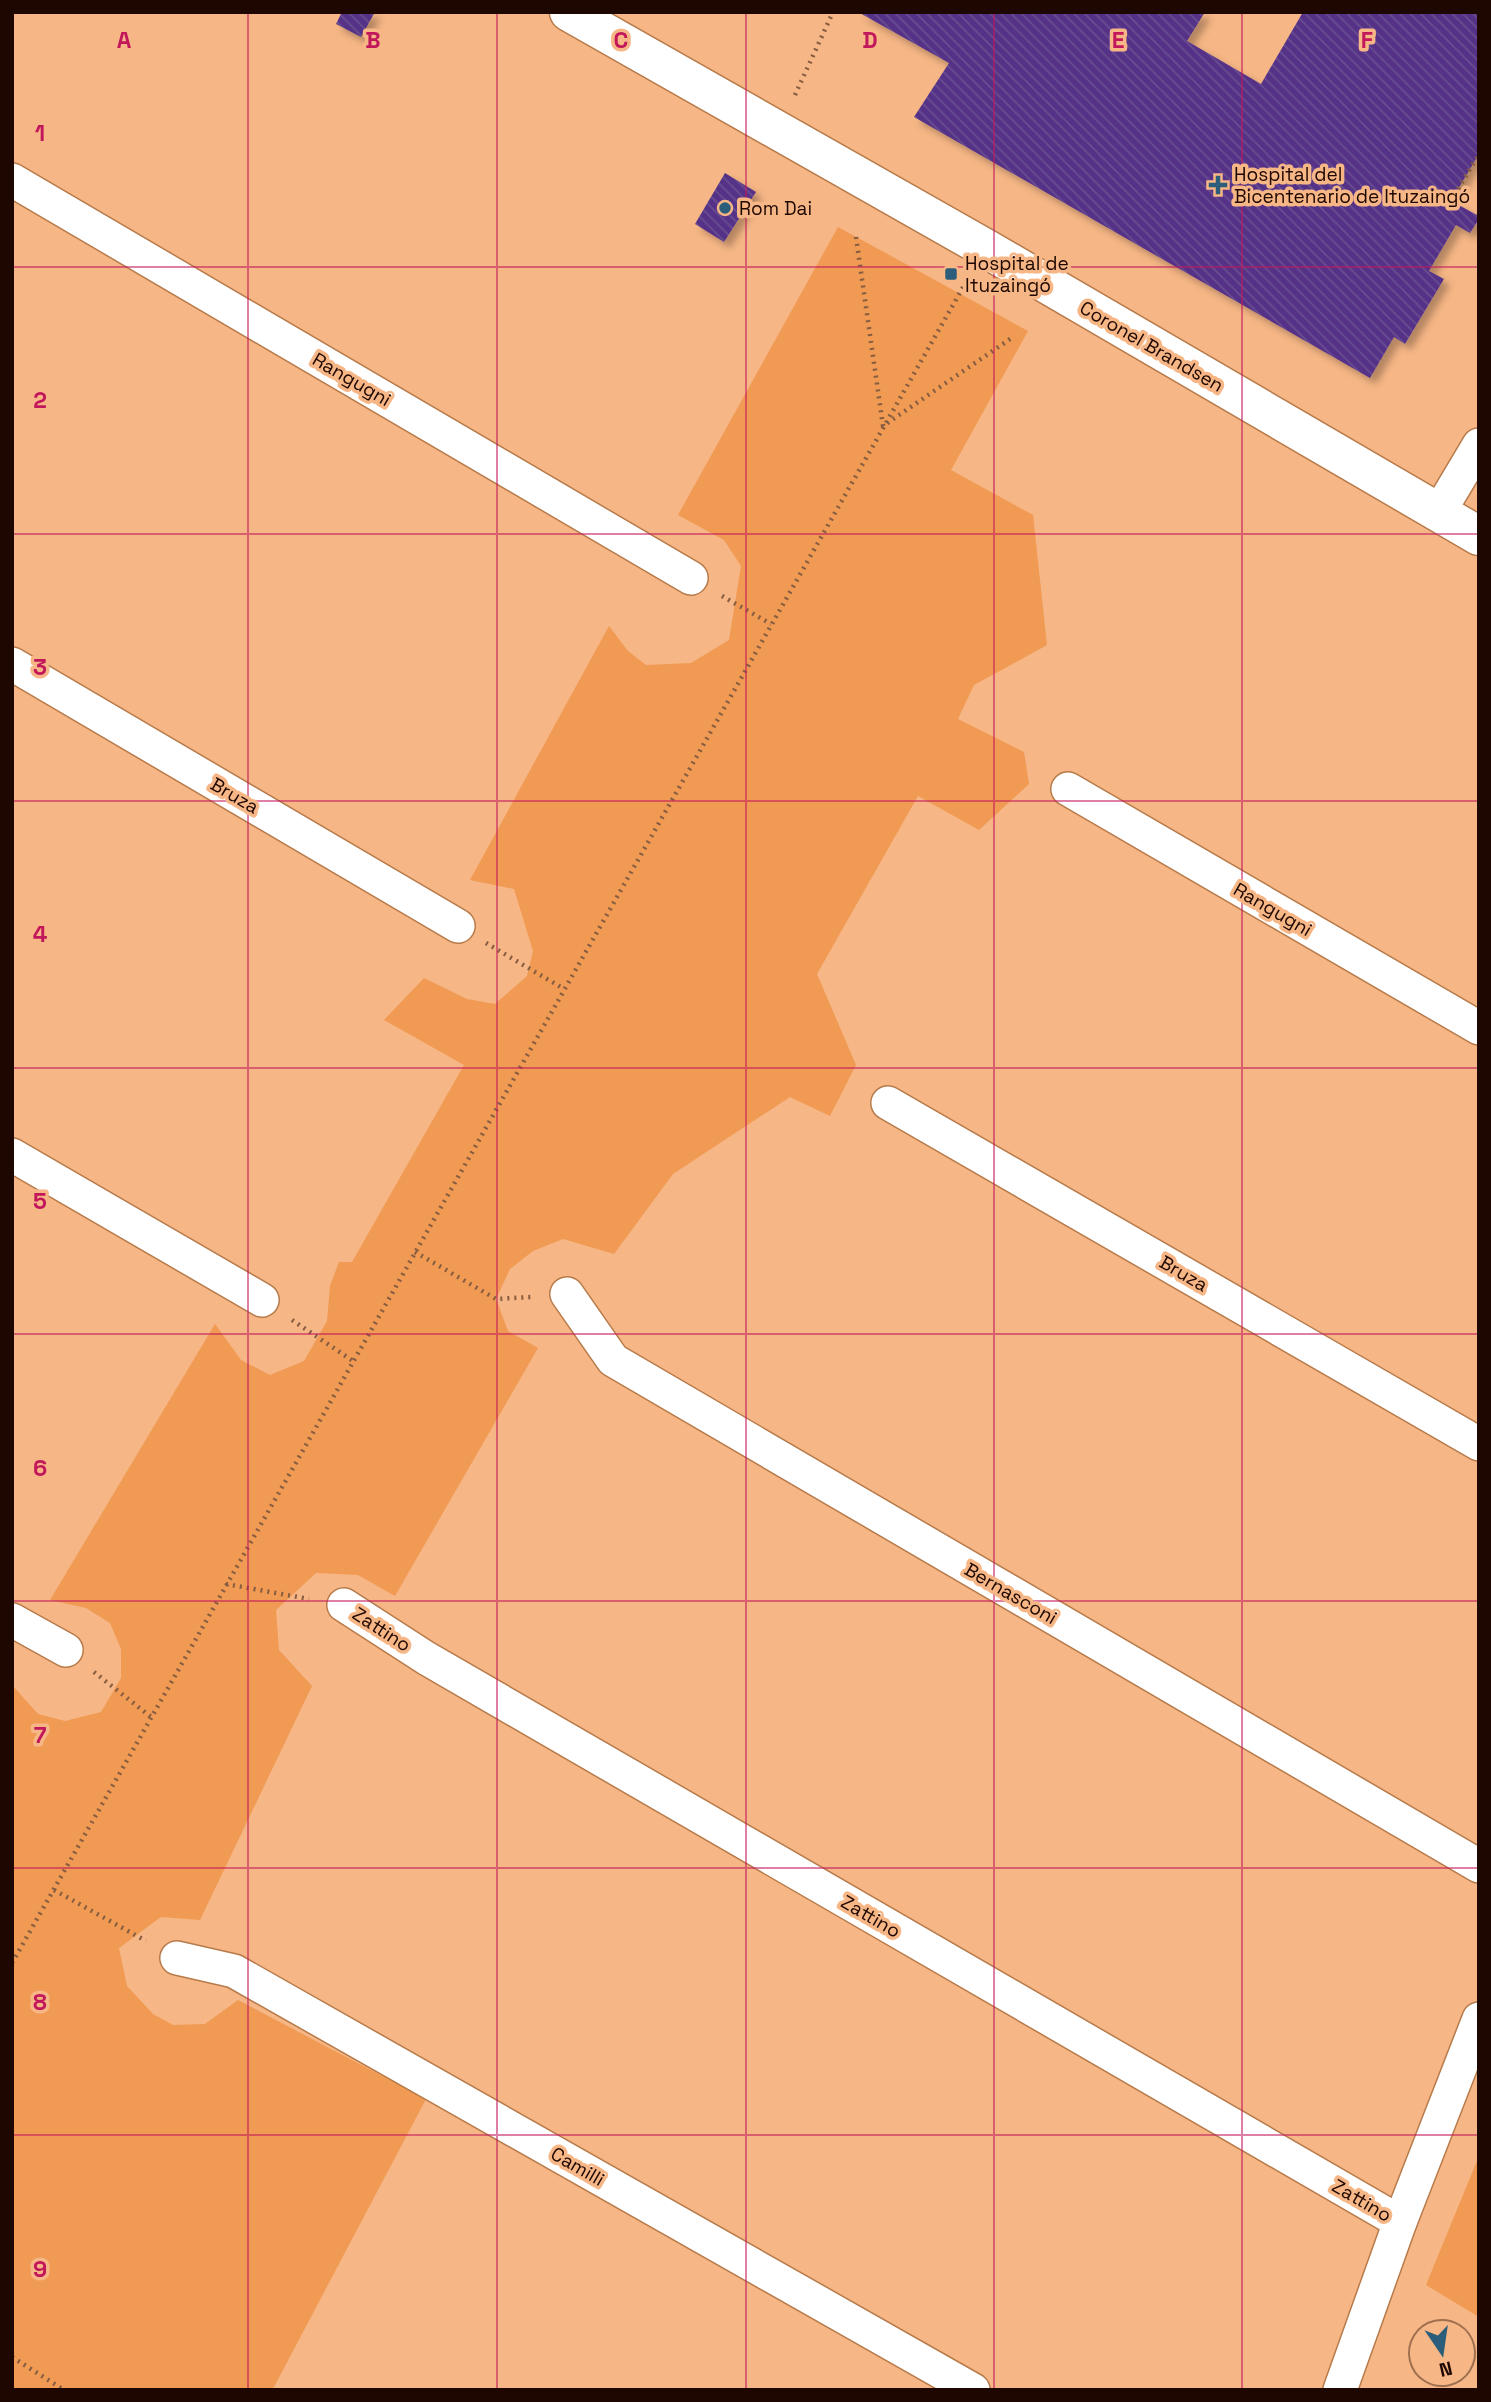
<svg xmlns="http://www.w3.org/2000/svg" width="1491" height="2402" viewBox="0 0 1491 2402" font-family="'Space Grotesk',sans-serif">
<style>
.green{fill:#f09a53}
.building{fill:url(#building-back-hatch);filter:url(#shadow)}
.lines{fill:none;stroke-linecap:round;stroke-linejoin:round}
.street-casing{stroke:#b77b4b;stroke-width:36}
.secondary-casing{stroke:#b77b4b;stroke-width:41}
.path{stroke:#875d41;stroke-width:4.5;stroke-dasharray:2 5;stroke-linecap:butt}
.street{stroke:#fff;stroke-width:33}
.secondary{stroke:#fff;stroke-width:38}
.grid{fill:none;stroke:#c2185b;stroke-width:2;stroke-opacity:0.55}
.poi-dot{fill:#2c5d7b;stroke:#f6b685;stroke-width:2.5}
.labels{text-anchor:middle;stroke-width:7;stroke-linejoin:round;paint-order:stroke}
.poi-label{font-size:19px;fill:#1d0700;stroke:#f6b685;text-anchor:start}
.street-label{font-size:19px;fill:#1d0700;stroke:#f6b685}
.grid-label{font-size:23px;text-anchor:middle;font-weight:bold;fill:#c2185b;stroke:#f6b685;stroke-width:7;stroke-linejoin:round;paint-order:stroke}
</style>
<defs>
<pattern id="building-back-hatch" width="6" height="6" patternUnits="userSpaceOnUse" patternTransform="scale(1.75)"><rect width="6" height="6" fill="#543388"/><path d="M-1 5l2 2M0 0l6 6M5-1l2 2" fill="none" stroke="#694d90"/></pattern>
<filter id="shadow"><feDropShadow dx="6" dy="6" stdDeviation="3.5" flood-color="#0004"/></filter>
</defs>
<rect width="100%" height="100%" fill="#f6b685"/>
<!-- green -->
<g class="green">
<polygon points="838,227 1028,331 951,470 1033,515 1047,645 974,685 958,719 1024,752 1029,784 979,830 918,796 817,974 856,1065 830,1116 790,1097 673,1174 614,1254 563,1239 533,1251 510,1269 496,1299 508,1331 538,1348 395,1596 358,1575 316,1573 276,1610 279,1650 312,1686 200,1920 161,1917 119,1948 127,1986 153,2014 173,2025 205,2024 238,2000 426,2099 274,2387 269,2390 12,2390 12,1685 38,1714 65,1721 101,1712 121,1678 121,1649 110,1623 86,1608 50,1600 215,1324 241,1360 270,1375 304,1361 327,1321 330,1286 339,1262 352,1262 464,1065 384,1020 424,978 467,999 495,1004 527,976 533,951 514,889 470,880 609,626 628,651 646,665 691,663 729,640 741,566 724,540 678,515"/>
<polygon points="1479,2156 1479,2317 1426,2285"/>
</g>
<!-- building -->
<g class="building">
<polygon points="342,12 375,12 361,37 336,24"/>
<polygon points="858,12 1205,12 1187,41 1261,84 1303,12 1479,12 1479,154 1451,201 1479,216 1479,219 1470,233 1456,225 1429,271 1444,279 1405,344 1394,337 1370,378 914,117 949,63"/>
<polygon points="725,173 756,192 724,242 695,224"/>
</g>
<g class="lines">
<defs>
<g id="street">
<polyline points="12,180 691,578"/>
<polyline points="1439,512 1479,445"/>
<polyline points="12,664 458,926"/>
<polyline points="1068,789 1479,1028"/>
<polyline points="888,1103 1479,1444"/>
<polyline points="12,1155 262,1300"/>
<polyline points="567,1294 613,1360 1479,1866"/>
<polyline points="344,1605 426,1658 1400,2222"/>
<polyline points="12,1620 66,1650"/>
<polyline points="177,1958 234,1971 973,2390"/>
<polyline points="1340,2390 1400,2222 1479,2019"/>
</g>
<polyline id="secondary" points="569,12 985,248 1479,536"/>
</defs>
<!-- street casing -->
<use href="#street" class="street-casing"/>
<!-- secondary casing -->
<use href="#secondary" class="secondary-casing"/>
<!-- path -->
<g class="path">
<polyline points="795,95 833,12"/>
<polyline points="1451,201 1479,154"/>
<polyline points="856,237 883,426 1013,337"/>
<polyline points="722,596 771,624"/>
<polyline points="486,943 564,989"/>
<polyline points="415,1252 496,1299 531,1297"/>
<polyline points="292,1320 353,1361"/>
<polyline points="226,1584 309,1599"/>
<polyline points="94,1672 151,1717"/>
<polyline points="54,1890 146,1941"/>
<polyline points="12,1963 966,282"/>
<polyline points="12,2357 64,2390"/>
</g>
<!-- street -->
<use href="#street" class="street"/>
<!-- secondary -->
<use href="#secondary" class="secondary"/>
</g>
<!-- grid -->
<path class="grid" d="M248,12v2378M497,12v2378M746,12v2378M994,12v2378M1242,12v2378M12,267h1467M12,534h1467M12,801h1467M12,1068h1467M12,1334h1467M12,1601h1467M12,1868h1467M12,2135h1467"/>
<!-- markers -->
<g class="poi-dot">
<path d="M1214.5 174.5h7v7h7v7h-7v7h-7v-7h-7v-7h7z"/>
<circle cx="725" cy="208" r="7"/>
<rect x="944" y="267" width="14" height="14" rx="3.5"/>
</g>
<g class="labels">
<!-- poi labels -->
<g class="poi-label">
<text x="1234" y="181">Hospital del<tspan x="1234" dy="22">Bicentenario de Ituzaingó</tspan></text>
<text x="739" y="215">Rom Dai</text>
<text x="965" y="270">Hospital de<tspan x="965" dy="22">Ituzaingó</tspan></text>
</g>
<!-- street labels -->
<g class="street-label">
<text transform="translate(1152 346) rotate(30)" y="7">Coronel Brandsen</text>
<text transform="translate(352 379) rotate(30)" y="7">Rangugni</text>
<text transform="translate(235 795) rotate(30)" y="7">Bruza</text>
<text transform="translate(1273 909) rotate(30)" y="7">Rangugni</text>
<text transform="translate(1184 1273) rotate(30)" y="7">Bruza</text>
<text transform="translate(1011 1593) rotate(30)" y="7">Bernasconi</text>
<text transform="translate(382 1629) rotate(33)" y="7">Zattino</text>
<text transform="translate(871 1916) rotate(30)" y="7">Zattino</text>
<text transform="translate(578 2166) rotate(30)" y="7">Camilli</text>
<text transform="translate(1362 2200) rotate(30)" y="7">Zattino</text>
</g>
</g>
<g class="grid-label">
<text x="124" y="48">A</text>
<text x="373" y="48">B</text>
<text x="621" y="48">C</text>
<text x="870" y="48">D</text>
<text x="1118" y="48">E</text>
<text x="1367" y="48">F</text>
<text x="40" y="141">1</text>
<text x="40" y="408">2</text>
<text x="40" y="675">3</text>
<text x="40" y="942">4</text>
<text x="40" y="1209">5</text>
<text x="40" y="1476">6</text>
<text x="40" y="1743">7</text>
<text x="40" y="2010">8</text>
<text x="40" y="2277">9</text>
</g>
<!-- border -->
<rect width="1491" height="2402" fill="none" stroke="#1d0700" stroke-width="28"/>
<!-- north arrow -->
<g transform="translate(1442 2353) rotate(167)"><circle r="33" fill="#f6b685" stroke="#9f7050" stroke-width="2"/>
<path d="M0-5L12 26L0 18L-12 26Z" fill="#2c5d7b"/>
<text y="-10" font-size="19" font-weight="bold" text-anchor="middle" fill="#1d0700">N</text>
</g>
</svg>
